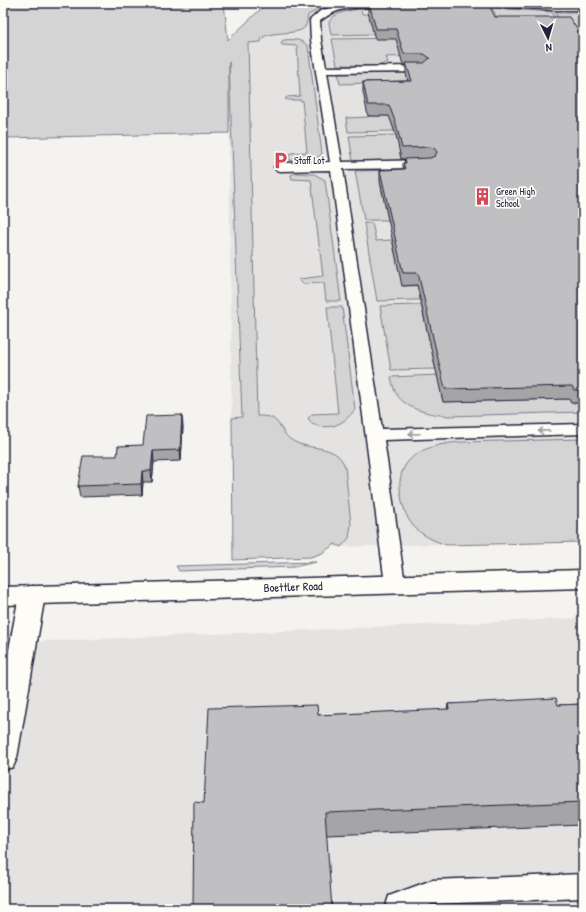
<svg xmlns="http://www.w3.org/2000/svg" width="586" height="912" viewBox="0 0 586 912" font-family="'Patrick Hand',sans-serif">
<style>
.built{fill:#e4e3e2}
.green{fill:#d5d4d5;stroke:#7c7b88}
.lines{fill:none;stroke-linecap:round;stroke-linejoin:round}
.service-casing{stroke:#22223b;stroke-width:3}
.minor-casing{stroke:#22223b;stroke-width:3}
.tertiary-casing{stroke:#22223b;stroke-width:3}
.service{fill:#fdfcf7;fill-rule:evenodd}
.minor{fill:#fdfcf7;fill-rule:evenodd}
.tertiary{fill:#fdfcf7;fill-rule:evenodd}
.wall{fill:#a5a4a7;stroke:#22223b}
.shaded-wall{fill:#868688;stroke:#22223b}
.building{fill:#c0bfc2;stroke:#22223b}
.oneway{stroke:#9a9aa2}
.labels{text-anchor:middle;stroke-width:3.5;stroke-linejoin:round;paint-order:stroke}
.far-poi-label{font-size:10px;fill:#22223b;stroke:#fdfcf7;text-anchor:start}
.street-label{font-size:12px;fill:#22223b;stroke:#fdfcf7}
</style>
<rect width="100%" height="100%" fill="#f4f3ef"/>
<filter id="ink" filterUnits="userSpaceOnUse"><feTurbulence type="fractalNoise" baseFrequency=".025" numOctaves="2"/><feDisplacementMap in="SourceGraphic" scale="8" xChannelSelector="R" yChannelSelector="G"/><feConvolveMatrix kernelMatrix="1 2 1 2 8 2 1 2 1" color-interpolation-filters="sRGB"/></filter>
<g filter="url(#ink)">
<!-- built -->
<g class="built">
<polygon points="267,3 583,3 583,540 233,550 228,40"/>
<polygon points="583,618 583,909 3,909 3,643"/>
</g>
<!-- green -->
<g class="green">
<path d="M3,3h221l4,37 39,-37h71l-16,5 -14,7c-1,4 -1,9 -3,12 -7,9 -33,3 -43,11l-1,4 -13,1 9,373c4,0 11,0 15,2 8,4 10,15 18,21 18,14 46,2 55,28l6,57 -2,14 -8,9 -6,-3 -13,9 -11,4 -78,3 -1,-142 10,-1 -13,-355v71l-226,5z"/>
<polygon points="492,8 552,12 560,26 500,23"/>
<path d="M361,9l1,5h7l5,20 -43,1 -2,-12c3,-11 23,-13 32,-14z"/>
<polygon points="555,13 583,13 583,47 564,26"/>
<polygon points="408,38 415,56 386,57 388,62 378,66 337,65 332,39"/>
<path d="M284,40c8,-1 18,-1 24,6l14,108c-9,7 -23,12 -33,5v-5l2,-1 16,-1 -5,-52h-14l-3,-1 2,-2 13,-1 -3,-50 -15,-1 -1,-3z"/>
<polygon points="424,72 426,81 340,84 338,74"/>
<polygon points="368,116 391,116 394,131 348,132 346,118 368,117"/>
<polygon points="396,135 428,161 353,162 349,136"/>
<polygon points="402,170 380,182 388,220 364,220 355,171"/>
<polygon points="295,173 314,174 325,180 341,301 326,301 324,283 303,284 299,280 300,279 323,276 311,180 292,179 291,175"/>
<polygon points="364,223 372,223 376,241 392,240 403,286 448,285 451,299 377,301"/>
<polygon points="421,305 436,369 391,370 380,306"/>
<path d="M327,307h15l13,102c-10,15 -25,22 -43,15l-4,-6 4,-4 26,-1z"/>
<path d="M438,375l5,27 126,-3 2,4h12v9l-134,4c-19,-2 -47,-6 -55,-27 -1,-3 -2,-8 -3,-12z"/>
<path d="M583,439v103l-137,3c-28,-10 -40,-20 -45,-49 -8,-40 27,-52 60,-54z"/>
<polygon points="316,562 294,567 179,571 176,566"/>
</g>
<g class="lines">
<defs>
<g id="service">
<path d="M344,3h58c-6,6 -45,3 -56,6 -10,1 -18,6 -26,12l1,19 5,27 97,-1 5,3 -5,3 -96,1 15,89 85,-2 4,1 2,3 -2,3 -4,1 -84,1 39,260 201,-5v10l-199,6 21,144 -3,5 -7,2 -7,-2 -3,-5 -54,-414 -51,1 -4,-1 -2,-3 2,-3 4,-1 50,-1 -19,-122 -1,-20 10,-9z"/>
<polygon points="494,3 583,4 583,10 555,10 499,6"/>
<polygon points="583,874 583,898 432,904 420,909 385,909 389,896 432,880"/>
</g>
<polygon id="minor" points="32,586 41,588 45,595 17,758 13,767 3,770 3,682 19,595 23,588"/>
<polygon id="tertiary" points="583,570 583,588 3,605 3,587"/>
</defs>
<!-- service casing -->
<use href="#service" class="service-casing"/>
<!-- minor casing -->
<use href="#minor" class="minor-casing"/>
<!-- tertiary casing -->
<use href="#tertiary" class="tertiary-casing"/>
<!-- service -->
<use href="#service" class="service"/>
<!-- minor -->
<use href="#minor" class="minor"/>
<!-- tertiary -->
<use href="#tertiary" class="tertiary"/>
</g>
<!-- wall -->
<g class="wall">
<polygon points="368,3 495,17 583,38 583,403 571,403 569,399 443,402 417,285 402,286 380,181 380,170 403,169 403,163 404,163 405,159 401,159 396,135 389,116 368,116 363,92 363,82 408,81 406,74 406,65 403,65 396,39 375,39 368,12"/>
<polygon points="183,426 181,461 154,462 152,482 143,482 142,495 80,497 78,486 117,456 143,445"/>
<polygon points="448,704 558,705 583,704 583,825 327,835 204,803 318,715 447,710"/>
</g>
<!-- shaded-wall -->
<g class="shaded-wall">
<polygon points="182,415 183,426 181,461 180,450"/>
<polygon points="153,451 154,462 152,482 151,471"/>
<polygon points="142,471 143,482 142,495 141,484"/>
</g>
<!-- building -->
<g class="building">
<polygon points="369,3 488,3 495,17 569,17 583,38 583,390 574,390 572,386 445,389 418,273 403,273 380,170 405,169 403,163 406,163 405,159 430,158 435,156 437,152 434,148 430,147 402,148 396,124 389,105 368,105 363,82 412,81 406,63 424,63 430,58 424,54 404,54 396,29 376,29"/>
<polygon points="182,415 180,450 153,451 151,471 142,471 141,484 78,486 83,456 117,456 118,446 143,445 146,416"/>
<polygon points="556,698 558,705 583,704 583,802 325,812 332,909 193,909 194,802 204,803 209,708 317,705 318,715 449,709 448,704"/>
</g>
<!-- one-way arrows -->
<defs><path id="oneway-shaft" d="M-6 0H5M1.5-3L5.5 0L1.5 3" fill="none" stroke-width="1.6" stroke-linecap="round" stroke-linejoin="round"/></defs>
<g class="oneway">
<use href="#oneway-shaft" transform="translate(544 431) rotate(178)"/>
<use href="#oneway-shaft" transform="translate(414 434) rotate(178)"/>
</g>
</g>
<!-- icons -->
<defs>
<symbol id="parking-bare" viewBox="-9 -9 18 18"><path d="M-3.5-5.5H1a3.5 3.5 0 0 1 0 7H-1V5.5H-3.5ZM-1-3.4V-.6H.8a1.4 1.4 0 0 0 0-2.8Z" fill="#d1495b" stroke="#fdfcf7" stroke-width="2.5" paint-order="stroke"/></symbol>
<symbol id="building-bare" viewBox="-9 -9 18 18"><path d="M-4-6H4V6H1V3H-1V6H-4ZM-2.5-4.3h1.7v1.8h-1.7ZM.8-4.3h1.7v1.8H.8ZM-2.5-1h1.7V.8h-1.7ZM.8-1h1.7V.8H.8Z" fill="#d1495b" stroke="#fdfcf7" stroke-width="2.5" paint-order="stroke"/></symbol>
</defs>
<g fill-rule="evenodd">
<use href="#parking-bare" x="268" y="148" width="25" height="25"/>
<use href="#building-bare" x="470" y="184" width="25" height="25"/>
</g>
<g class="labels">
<!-- far-poi labels -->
<g class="far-poi-label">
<text x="294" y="164">Staff Lot</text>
<text x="496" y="195">Green High<tspan x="496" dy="12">School</tspan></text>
</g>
<!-- street labels -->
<g class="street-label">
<text transform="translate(293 587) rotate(-2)" y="4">Boettler Road</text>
</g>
</g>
<!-- margin -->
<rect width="586" height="912" fill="none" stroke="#fdfcf7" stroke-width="16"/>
<rect x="8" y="8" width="570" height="896" fill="none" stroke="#22223b" stroke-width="1.5" filter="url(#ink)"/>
<!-- north arrow -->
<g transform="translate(548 38) rotate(175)" stroke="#fdfcf7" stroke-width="3" paint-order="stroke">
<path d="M0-3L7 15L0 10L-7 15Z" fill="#22223b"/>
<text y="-6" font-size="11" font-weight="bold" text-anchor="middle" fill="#22223b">N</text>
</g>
</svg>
